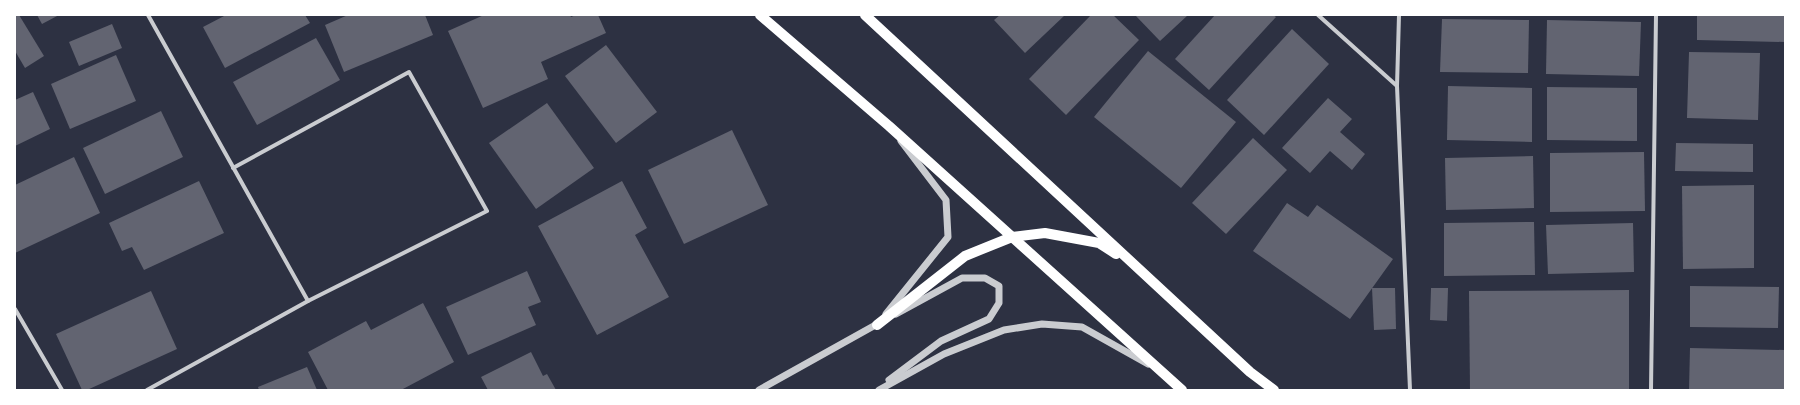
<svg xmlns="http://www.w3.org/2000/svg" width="1800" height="405" viewBox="0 0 1800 405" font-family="Manrope,sans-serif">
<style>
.building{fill:#626471}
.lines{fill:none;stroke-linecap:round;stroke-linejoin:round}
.minor{stroke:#caccd0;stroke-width:4}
.tertiary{stroke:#caccd0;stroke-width:7}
.primary{stroke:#fff;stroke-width:10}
</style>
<rect width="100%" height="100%" fill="#2d3142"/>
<!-- building -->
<g class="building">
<polygon points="15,15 19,15 44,56 25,68 15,51"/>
<polygon points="37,15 59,15 42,24"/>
<polygon points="226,15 305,15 310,23 225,68 203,27"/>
<polygon points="348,15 425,15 433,35 344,72 325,25"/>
<polygon points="484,15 570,15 571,17 576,15 598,15 606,33 541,62 548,79 483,108 448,31"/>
<polygon points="1000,15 1065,15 1025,53 994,20"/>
<polygon points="1091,15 1113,15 1139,40 1066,115 1029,79"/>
<polygon points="1135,15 1188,15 1160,41"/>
<polygon points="1215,15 1273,15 1276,17 1209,90 1175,59"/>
<polygon points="1697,15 1785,15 1785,42 1697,40"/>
<polygon points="1442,19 1529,20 1528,73 1440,72"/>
<polygon points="1547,20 1641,22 1639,76 1546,74"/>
<polygon points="112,24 122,48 79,66 69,42"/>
<polygon points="1292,29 1329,64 1264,135 1227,100"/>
<polygon points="316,38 340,80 257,125 233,82"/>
<polygon points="606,45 657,112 616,143 565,76"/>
<polygon points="1148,51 1236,122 1181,188 1094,117"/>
<polygon points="1689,52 1760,53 1758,120 1687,118"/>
<polygon points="116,55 136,101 70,129 51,84"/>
<polygon points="1448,86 1532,88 1532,142 1447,140"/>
<polygon points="1547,87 1637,88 1637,141 1547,140"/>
<polygon points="33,92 50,129 15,146 15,100"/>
<polygon points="1328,98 1352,119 1340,132 1365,154 1352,170 1330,151 1310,173 1282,148"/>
<polygon points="547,103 594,168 536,209 489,143"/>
<polygon points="161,111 183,157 105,194 83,148"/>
<polygon points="732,130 768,205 684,244 648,170"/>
<polygon points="1253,138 1287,170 1226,234 1192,203"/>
<polygon points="1676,143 1753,144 1753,172 1675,171"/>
<polygon points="1644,152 1645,211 1550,212 1550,153"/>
<polygon points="1533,156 1534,208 1446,210 1445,158"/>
<polygon points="74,157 100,213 15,253 15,185"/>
<polygon points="199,181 224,233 144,270 132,247 122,251 109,223"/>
<polygon points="622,181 647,228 635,235 669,297 597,335 538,226"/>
<polygon points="1754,185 1754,268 1683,269 1682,186"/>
<polygon points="1287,203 1308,217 1317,205 1393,259 1350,319 1253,251"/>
<polygon points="1534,222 1535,275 1444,276 1444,223"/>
<polygon points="1633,223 1634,272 1548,274 1546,225"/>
<polygon points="527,271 541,302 528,307 536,325 468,355 446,307"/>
<polygon points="1690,286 1779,287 1778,328 1690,327"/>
<polygon points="1372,288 1395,288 1396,329 1374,330"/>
<polygon points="1431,288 1448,288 1447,321 1430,320"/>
<polygon points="1629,290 1629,390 1470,390 1469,291"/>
<polygon points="151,291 177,349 87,390 82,390 56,334"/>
<polygon points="423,303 454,362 401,390 328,390 308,352 366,321 371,330"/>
<polygon points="1690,348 1785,350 1785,390 1689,390"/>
<polygon points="531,352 543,376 547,374 556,390 488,390 481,377"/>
<polygon points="307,367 317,390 259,390 258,387"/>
</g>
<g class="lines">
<!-- minor -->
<g class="minor">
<polyline points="148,15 308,301"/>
<polyline points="1318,15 1397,86"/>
<polyline points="1399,15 1397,86 1410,390"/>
<polyline points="15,309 62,390"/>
<polyline points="147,390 308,301 487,211 409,72 233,168"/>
<polyline points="1651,390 1656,15"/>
</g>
<!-- tertiary -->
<g class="tertiary">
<polyline points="886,314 948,237 946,200 901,141"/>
<polyline points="889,380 941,341 989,319 999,303 999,286 985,278 962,278 896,314"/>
<polyline points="759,390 879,323"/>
<polyline points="879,390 944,354 1004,330 1042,324 1082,327 1148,364"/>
</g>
<!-- primary -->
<g class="primary">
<polyline points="760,15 889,126 1182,390"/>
<polyline points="865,15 1250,372 1274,390"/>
<polyline points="877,325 965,256 1012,237 1045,233 1099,243 1116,254"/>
</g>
</g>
<!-- border -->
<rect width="1800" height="405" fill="none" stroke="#ffffff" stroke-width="32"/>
</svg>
